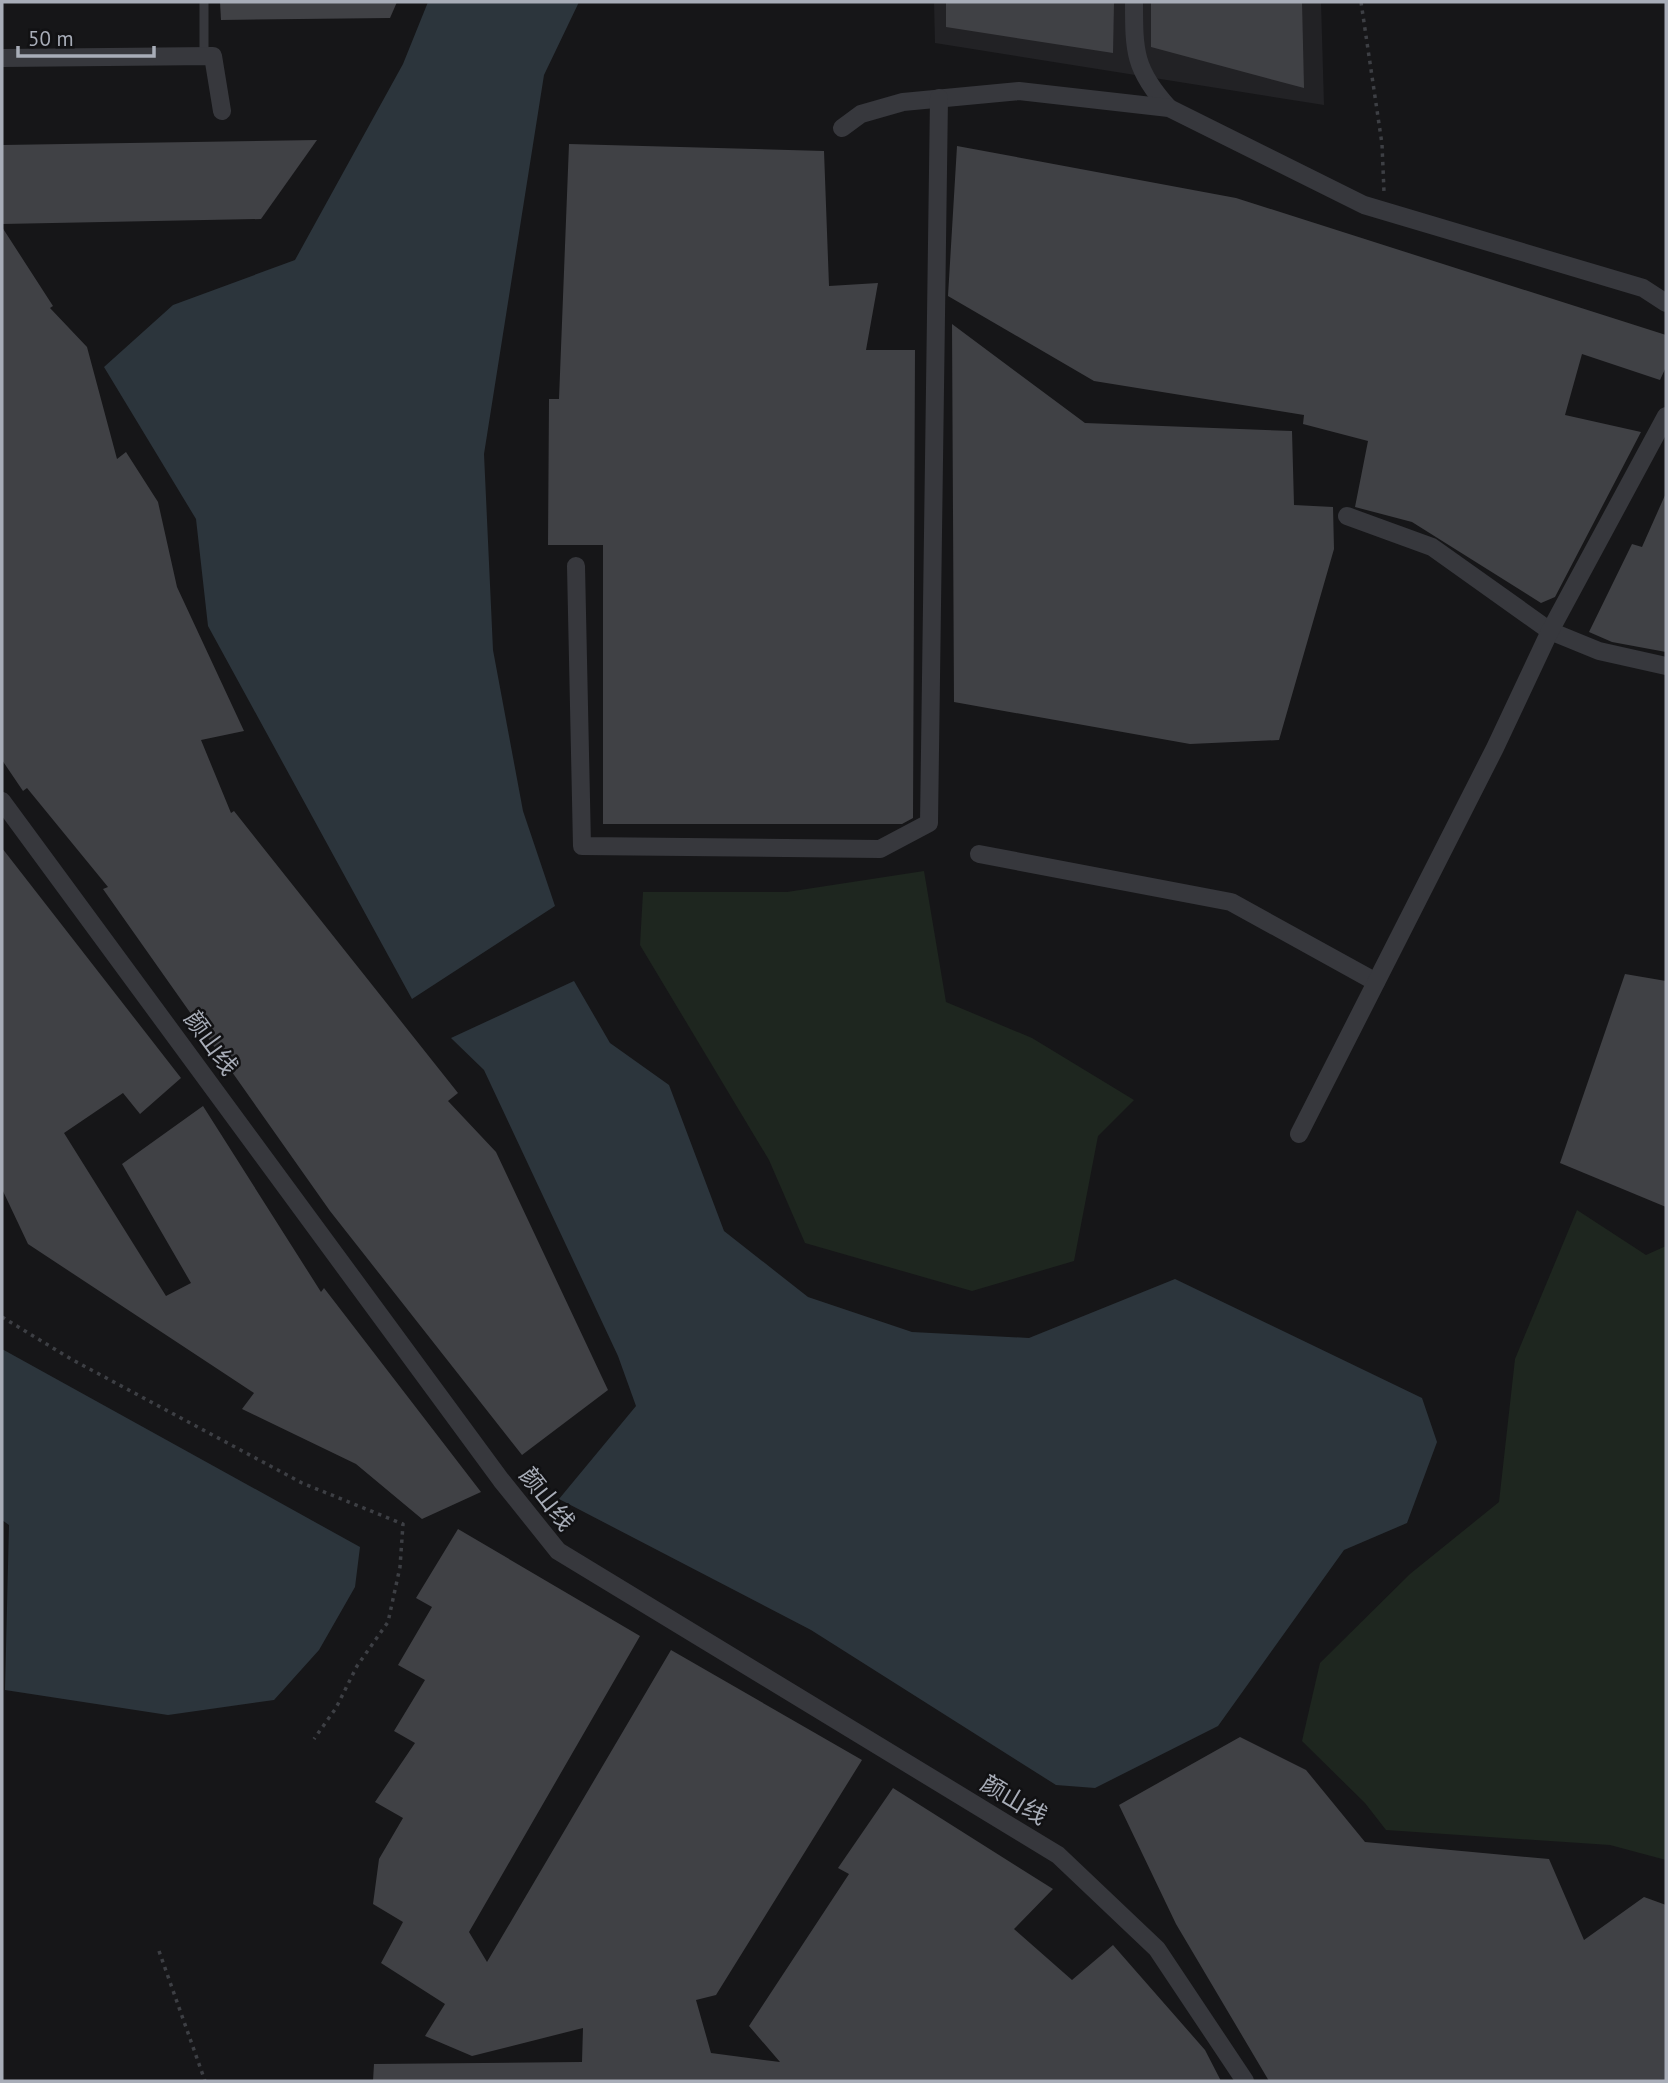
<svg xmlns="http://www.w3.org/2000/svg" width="1668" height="2083" viewBox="0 0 1668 2083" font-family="'PT Sans','Noto Sans SC',sans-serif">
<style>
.built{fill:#222225}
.green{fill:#1e261f}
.water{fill:#2c353c}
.building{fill:#404145}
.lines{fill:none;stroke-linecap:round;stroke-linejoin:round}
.path{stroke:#3d3f44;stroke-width:3.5;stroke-dasharray:3.5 5;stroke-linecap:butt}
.service{stroke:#37383d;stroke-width:9}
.minor{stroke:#37383d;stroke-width:18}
.labels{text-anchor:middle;stroke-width:5;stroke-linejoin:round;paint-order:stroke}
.street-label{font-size:24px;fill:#a8adb8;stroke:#111113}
</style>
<rect width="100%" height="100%" fill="#161618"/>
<!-- built -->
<polygon class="built" points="934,2 1321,2 1324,105 935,43"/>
<!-- green -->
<g class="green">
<polygon points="924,871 946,1002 1032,1038 1134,1100 1098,1136 1074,1261 972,1291 805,1243 769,1160 640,945 643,892 787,892"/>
<polygon points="1577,1210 1646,1255 1666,1246 1666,1860 1610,1845 1386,1830 1365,1803 1302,1741 1320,1663 1410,1574 1499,1502 1515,1359"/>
</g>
<!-- water -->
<g class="water">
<polygon points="428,2 579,2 544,75 484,454 493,650 523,811 555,906 412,999 208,626 196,519 104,367 173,305 295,260 403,64"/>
<polygon points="574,981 610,1043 669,1085 724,1231 808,1297 912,1332 1029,1338 1175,1279 1422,1398 1437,1442 1407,1523 1344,1550 1218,1726 1095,1788 1056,1785 811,1630 559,1499 636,1406 618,1356 484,1070 451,1038"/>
<polygon points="2,1349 360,1547 355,1587 319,1650 274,1700 168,1715 5,1690 9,1525 2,1520"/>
</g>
<!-- building -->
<g class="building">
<polygon points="220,2 397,2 390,18 221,20"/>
<polygon points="946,2 1114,2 1113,53 946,27"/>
<polygon points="1151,2 1302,2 1304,88 1151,47"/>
<polygon points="317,140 261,219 2,224 2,145"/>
<polygon points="569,144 824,151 829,286 878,283 866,350 915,350 913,818 902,824 603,824 603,545 548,545 549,399 559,399"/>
<polygon points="957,146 1236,198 1666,335 1666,367 1660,380 1582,354 1565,415 1641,432 1555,597 1541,603 1412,522 1355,507 1368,441 1303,424 1304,415 1094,381 948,296"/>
<polygon points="2,227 53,306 50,308 87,347 117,459 126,452 158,502 177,587 244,731 201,740 231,813 234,811 458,1093 448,1101 496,1152 608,1390 522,1455 330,1211 103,889 108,887 27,788 23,791 2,760"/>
<polygon points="952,324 1085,423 1292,431 1294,505 1333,507 1334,549 1279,740 1190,744 954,702"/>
<polygon points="1666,493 1666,652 1612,642 1589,632 1632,544 1642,547"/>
<polygon points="2,848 181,1078 140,1114 123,1093 64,1133 166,1296 191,1283 122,1164 203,1106 321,1292 324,1288 481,1492 422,1519 356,1464 242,1409 254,1393 28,1244 2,1189"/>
<polygon points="1625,974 1666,981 1666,1207 1560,1163"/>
<polygon points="458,1529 640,1636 469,1932 487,1962 671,1650 862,1760 716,1995 696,2000 711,2053 780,2062 749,2026 849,1874 838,1868 893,1788 1053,1889 1014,1929 1072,1980 1113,1945 1205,2050 1221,2081 373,2081 374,2064 582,2062 583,2028 472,2056 425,2036 445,2004 381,1963 403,1922 373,1904 379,1859 403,1818 375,1802 415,1743 394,1731 425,1680 398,1665 432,1607 416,1598"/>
<polygon points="1240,1737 1306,1770 1365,1842 1549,1859 1584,1940 1644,1897 1666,1905 1666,2081 1269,2081 1176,1924 1119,1805"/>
</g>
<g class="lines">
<!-- path -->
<g class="path">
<polyline points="1361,2 1382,144 1384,192"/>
<polyline points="2,1317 71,1359 302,1483 403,1524 400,1567 388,1622 357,1666 336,1708 314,1739"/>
<polyline points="159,1951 205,2081"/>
</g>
<!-- service -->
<polyline class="service" points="204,2 204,56"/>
<!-- minor -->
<g class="minor">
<path d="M1134,2c0,49 0,68 35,106"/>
<polyline points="2,58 213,56 222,111"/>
<polyline points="842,128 861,114 903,102 1019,91 1169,108 1364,205 1643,288 1666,303"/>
<polyline points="1347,516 1432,547 1550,631 1599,651 1666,666"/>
<polyline points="576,566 582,846 880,849 929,823 939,98"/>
<polyline points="2,801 501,1480 558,1551 1058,1855 1157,1949 1245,2081"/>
<polyline points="979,854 1231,902 1376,982"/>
<polyline points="1299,1134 1495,748 1550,631 1666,416"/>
</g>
</g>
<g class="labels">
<!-- street labels -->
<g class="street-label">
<text transform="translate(211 1043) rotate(54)" y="8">颜山线</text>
<text transform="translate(547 1499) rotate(52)" y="8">颜山线</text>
<text transform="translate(1014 1800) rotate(31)" y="8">颜山线</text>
</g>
</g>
<!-- border -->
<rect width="1668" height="2083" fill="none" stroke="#a8adb8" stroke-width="7"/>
<!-- scale -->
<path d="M18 46v10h136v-10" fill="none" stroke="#a8adb8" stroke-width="3.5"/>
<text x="28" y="46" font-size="21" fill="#a8adb8" stroke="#111113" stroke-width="5" paint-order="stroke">50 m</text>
</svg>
